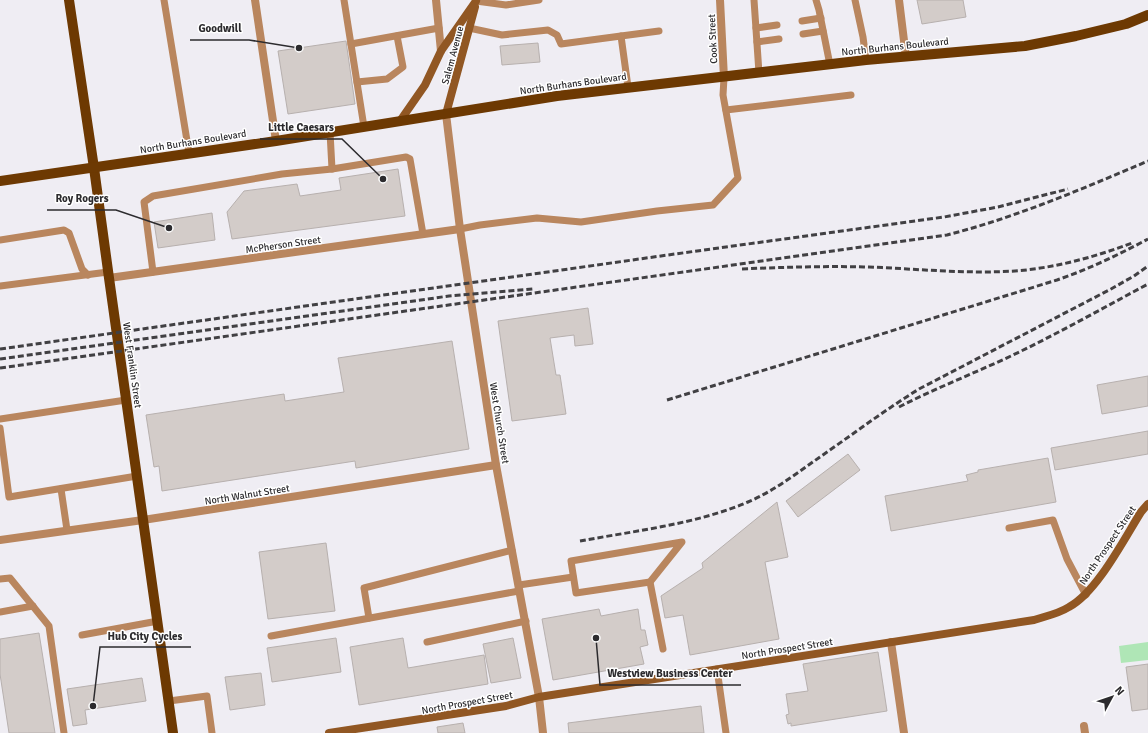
<svg xmlns="http://www.w3.org/2000/svg" width="1148" height="733" viewBox="0 0 1148 733" font-family="Signika,sans-serif">
<style>
.green{fill:#afe6b6}
.building{fill:#d3ccc9;stroke:#b7b0ae}
.lines{fill:none;stroke-linecap:round;stroke-linejoin:round}
.service{stroke:#b9865e;stroke-width:7}
.minor{stroke:#b9865e;stroke-width:8}
.tertiary{stroke:#b9865e;stroke-width:8}
.secondary{stroke:#915723;stroke-width:8}
.primary{stroke:#6d3902;stroke-width:10}
.rail{stroke:#414043;stroke-width:3;stroke-dasharray:6 3;stroke-linecap:butt}
.labels{text-anchor:middle;stroke-width:3;stroke-linejoin:round;paint-order:stroke}
.street-label{font-size:10px;fill:#2c2b2e;stroke:#fff}
.leader{fill:none;stroke:#2c2b2e;stroke-width:1.5}
.callout-dot{fill:#2c2b2e;stroke:#fff;stroke-width:1.5}
.callout-label{font-size:11px;text-anchor:middle;font-weight:bold;fill:#2c2b2e;stroke:#fff;stroke-width:3;stroke-linejoin:round;paint-order:stroke}
</style>
<rect width="100%" height="100%" fill="#efedf3"/>
<!-- green -->
<polygon class="green" points="1148,642 1148,660 1121,663 1119,646"/>
<!-- building -->
<g class="building">
<polygon points="917,0 963,0 966,17 922,24"/>
<polygon points="346,41 355,104 288,114 278,51"/>
<polygon points="538,43 540,62 502,65 500,46"/>
<polygon points="398,169 405,216 232,239 227,212 244,191 297,184 300,196 341,190 339,178"/>
<polygon points="212,213 215,240 158,248 154,222"/>
<polygon points="588,308 593,344 575,346 574,335 550,338 556,375 560,375 566,414 512,421 498,321"/>
<polygon points="452,341 469,449 356,468 355,461 162,491 159,466 154,467 146,415 284,394 285,401 344,392 338,358"/>
<polygon points="1148,376 1148,406 1102,414 1097,385"/>
<polygon points="1148,431 1148,454 1055,470 1051,448"/>
<polygon points="848,454 860,470 798,517 786,501"/>
<polygon points="1048,458 1056,502 891,531 885,496 968,481 966,475 978,472 978,470"/>
<polygon points="777,502 788,557 765,562 779,639 690,655 683,615 665,618 661,596 703,568 702,563"/>
<polygon points="326,543 335,611 268,619 259,552"/>
<polygon points="599,609 601,616 638,609 641,630 645,630 648,645 640,647 644,664 553,680 542,619"/>
<polygon points="39,633 55,733 9,733 0,674 0,639"/>
<polygon points="336,638 341,672 272,682 267,648"/>
<polygon points="403,638 408,668 484,655 488,684 359,705 350,647"/>
<polygon points="513,638 521,678 491,683 483,644"/>
<polygon points="878,652 887,711 791,726 791,723 788,724 786,715 789,714 786,694 808,691 803,664"/>
<polygon points="1148,664 1148,709 1132,711 1126,667"/>
<polygon points="261,673 265,705 230,710 225,677"/>
<polygon points="142,678 146,701 85,710 87,724 73,726 67,689"/>
<polygon points="701,706 704,733 569,733 568,723"/>
<polygon points="463,723 465,733 438,733 437,727"/>
</g>
<g class="lines">
<!-- service -->
<g class="service">
<polyline points="164,0 189,153"/>
<polyline points="344,0 364,127"/>
<polyline points="754,0 759,73"/>
<polyline points="816,0 819,10 830,65"/>
<polyline points="855,0 863,37 866,60"/>
<polyline points="476,1 506,5 539,0"/>
<polyline points="802,21 821,18"/>
<polyline points="469,28 502,35 548,30 557,35 561,44 621,36 628,87"/>
<polyline points="756,28 777,25"/>
<polyline points="803,34 823,31"/>
<polyline points="621,36 659,31"/>
<polyline points="757,42 779,39"/>
<polyline points="351,44 439,28"/>
<polyline points="357,82 387,79 403,67 397,36"/>
<polyline points="726,110 851,95"/>
<polyline points="330,132 332,169"/>
<polyline points="460,229 480,225 537,218 581,222 657,211 713,205 738,178 723,95 724,78"/>
<polyline points="0,240 64,230 69,233 82,269 88,275"/>
<polyline points="153,272 144,202 153,196 282,174 332,169 406,157 410,159 423,234"/>
<polyline points="0,286 108,272"/>
<polyline points="0,419 126,400"/>
<polyline points="0,428 9,497 137,476"/>
<polyline points="61,489 67,530"/>
<polyline points="1009,528 1053,520 1067,559 1086,595"/>
<polygon points="682,542 650,582 576,593 571,561"/>
<polyline points="0,579 10,578 49,626 64,733"/>
<polyline points="650,582 663,649"/>
<polyline points="519,585 573,577"/>
<polyline points="0,612 33,606"/>
<polyline points="369,618 364,588 512,550"/>
<polyline points="82,635 158,621"/>
<polyline points="271,636 519,591"/>
<polyline points="427,642 526,621"/>
<polyline points="717,669 726,733"/>
<polyline points="169,701 207,696 212,733"/>
</g>
<!-- minor -->
<g class="minor">
<polyline points="255,0 276,141"/>
<polyline points="436,0 441,51"/>
<polyline points="720,0 724,78"/>
<polyline points="899,0 906,57"/>
<polyline points="109,278 460,229"/>
<polyline points="0,540 143,520 496,465"/>
<polyline points="891,642 904,733"/>
<polyline points="539,697 543,733"/>
<polyline points="1084,726 1085,733"/>
</g>
<!-- tertiary -->
<polyline class="tertiary" points="446,114 460,229 496,465 539,697"/>
<!-- secondary -->
<g class="secondary">
<polyline points="446,114 475,7"/>
<polyline points="400,121 425,85 441,51 476,1"/>
<path d="M329,733l177,-27 33,-9 495,-77c12,-4 24,-6 35,-13 28,-15 55,-68 72,-95l7,-8"/>
</g>
<!-- primary -->
<g class="primary">
<polyline points="69,0 94,168 109,278 173,733"/>
<polyline points="0,181 276,141 557,96 866,60 1025,46 1076,36 1126,24 1148,15"/>
</g>
<!-- rail -->
<g class="rail">
<path d="M742,269c43,-2 85,-3 127,-2 49,2 98,7 146,4 40,-3 80,-14 117,-28"/>
<polyline points="0,349 675,254 944,217 998,207 1068,189"/>
<polyline points="0,359 449,296 533,289"/>
<path d="M0,368l947,-133c70,-18 135,-46 201,-74"/>
<path d="M667,400l390,-120c32,-11 61,-25 91,-41"/>
<path d="M899,407c37,-19 76,-34 114,-52 46,-22 90,-47 135,-71"/>
<path d="M580,541c54,-10 117,-17 168,-39 26,-11 49,-29 72,-45 33,-23 65,-47 99,-68l192,-100 23,-13 14,-10"/>
</g>
</g>
<g class="labels">
<!-- street labels -->
<g class="street-label">
<text transform="translate(712 39) rotate(-93)" y="4">Cook Street</text>
<text transform="translate(895 46) rotate(-6)" y="4">North Burhans Boulevard</text>
<text transform="translate(452 55) rotate(-75)" y="4">Salem Avenue</text>
<text transform="translate(573 83) rotate(-8)" y="4">North Burhans Boulevard</text>
<text transform="translate(193 141) rotate(-9)" y="4">North Burhans Boulevard</text>
<text transform="translate(283 244) rotate(-8)" y="4">McPherson Street</text>
<text transform="translate(133 365) rotate(82)" y="4">West Franklin Street</text>
<text transform="translate(500 423) rotate(81)" y="4">West Church Street</text>
<text transform="translate(247 494) rotate(-9)" y="4">North Walnut Street</text>
<text transform="translate(1107 545) rotate(-56)" y="4">North Prospect Street</text>
<text transform="translate(787 648) rotate(-9)" y="4">North Prospect Street</text>
<text transform="translate(467 702) rotate(-10)" y="4">North Prospect Street</text>
</g>
</g>
<!-- callouts -->
<path class="leader" d="M299 48L249 40H190M383 179L342 139H260M169 228L116 210H47M93 706L100 647H191M596 638L600 685H741"/>
<g class="callout-dot">
<circle cx="299" cy="48" r="4"/>
<circle cx="383" cy="179" r="4"/>
<circle cx="169" cy="228" r="4"/>
<circle cx="93" cy="706" r="4"/>
<circle cx="596" cy="638" r="4"/>
</g>
<g class="callout-label">
<text x="220" y="32">Goodwill</text>
<text x="301" y="131">Little Caesars</text>
<text x="82" y="202">Roy Rogers</text>
<text x="145" y="640">Hub City Cycles</text>
<text x="670" y="677">Westview Business Center</text>
</g>
<!-- north arrow -->
<g transform="translate(1112 697) rotate(50)" stroke="#ffffff" stroke-width="3" paint-order="stroke">
<path d="M0-3L7 15L0 10L-7 15Z" fill="#2c2b2e"/>
<text y="-6" font-size="11" font-weight="bold" text-anchor="middle" fill="#2c2b2e">N</text>
</g>
</svg>
